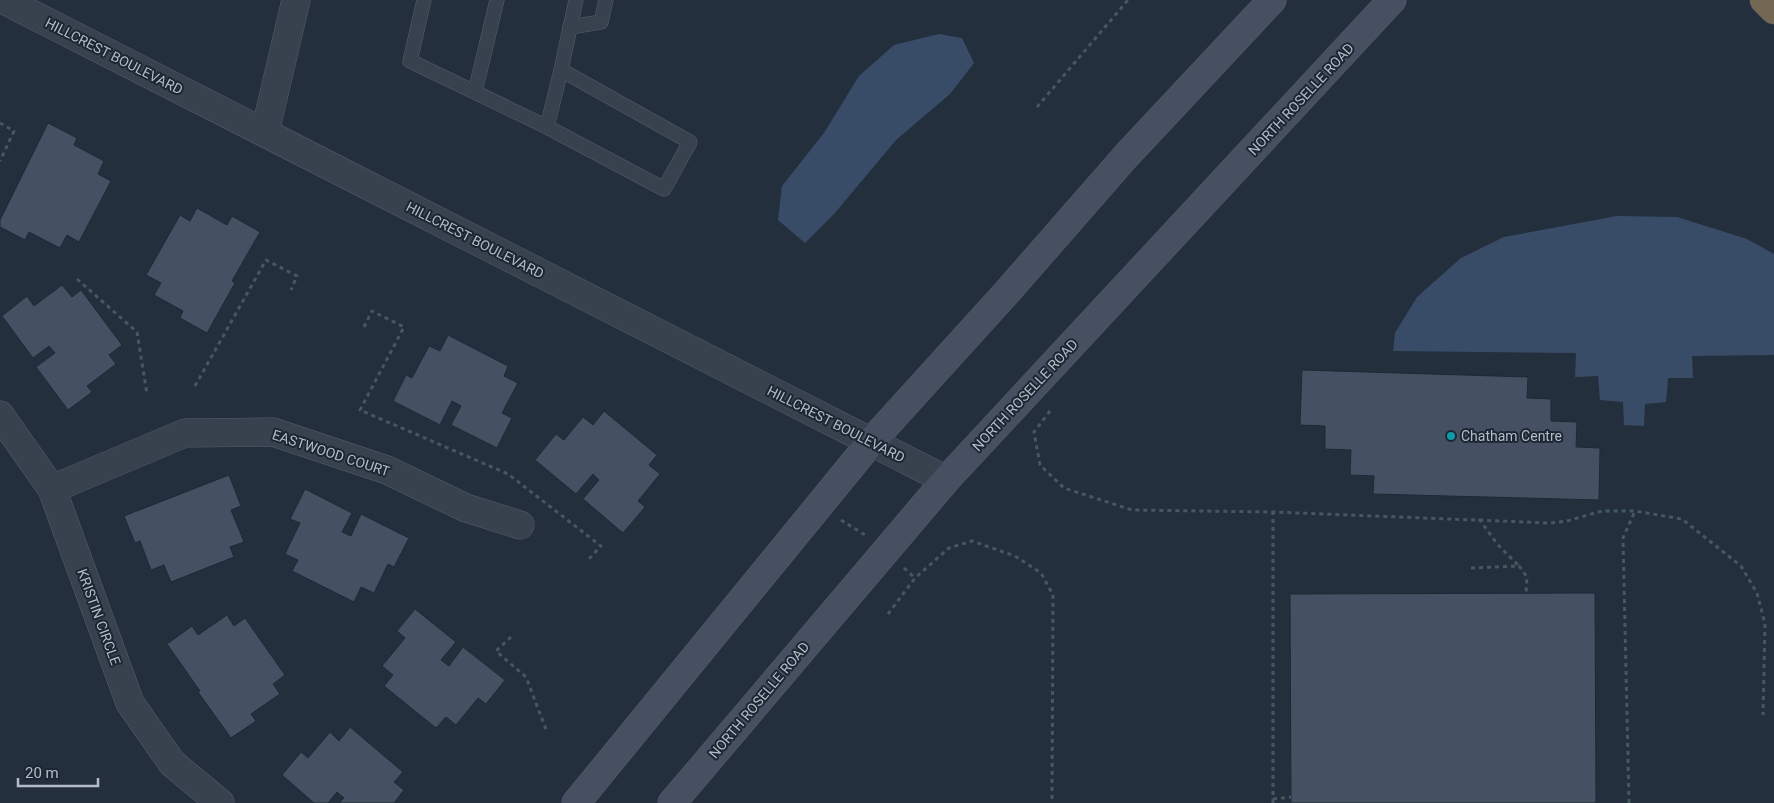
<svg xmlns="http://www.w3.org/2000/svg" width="1774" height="803" viewBox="0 0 1774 803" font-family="Roboto,sans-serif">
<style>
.water{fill:#394c67}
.building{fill:#455162;stroke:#1f2835}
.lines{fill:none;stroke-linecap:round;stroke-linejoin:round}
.service-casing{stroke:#565f6c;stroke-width:15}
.minor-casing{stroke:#565f6c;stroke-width:29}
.tertiary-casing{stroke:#565f6c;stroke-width:29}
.secondary-casing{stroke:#565f6c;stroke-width:29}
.motorway-casing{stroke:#434c59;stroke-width:29}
.path{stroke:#44595c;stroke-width:3;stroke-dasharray:4 4;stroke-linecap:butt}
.service{stroke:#38414e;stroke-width:14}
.minor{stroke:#38414e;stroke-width:28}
.tertiary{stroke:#38414e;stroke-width:28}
.secondary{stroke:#465061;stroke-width:28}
.motorway{stroke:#746855;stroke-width:28}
.culture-dot{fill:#0f9aa8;stroke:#1d2633;stroke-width:2}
.labels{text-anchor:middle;stroke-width:4;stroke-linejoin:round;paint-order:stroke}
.street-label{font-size:14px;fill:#b4bcc9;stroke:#1d2633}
.poi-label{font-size:14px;fill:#b4bcc9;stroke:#1d2633;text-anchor:start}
</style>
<rect width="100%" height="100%" fill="#242f3e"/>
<!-- water -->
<g class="water">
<polygon points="939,34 962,38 974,63 950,94 896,140 834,214 805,243 778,220 782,186 824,133 859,76 894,45"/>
<polygon points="1617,216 1677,217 1747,239 1774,254 1774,355 1692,356 1693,378 1668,378 1666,402 1645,404 1644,426 1624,425 1623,402 1600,400 1598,376 1575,377 1576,353 1393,351 1395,333 1417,297 1461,258 1504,237"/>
</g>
<!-- building -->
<g class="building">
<polygon points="48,123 77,138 74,145 104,161 98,174 111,181 79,242 67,235 60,248 29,232 25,240 0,227 0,220"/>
<polygon points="197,208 227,225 232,216 260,232 232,281 235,283 207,333 180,318 183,311 154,295 161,283 146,275 180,215 190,221"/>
<polygon points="62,285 72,297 81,290 122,345 109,355 116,364 87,386 92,392 68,410 36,367 55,353 49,346 33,358 2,316 27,296 34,306"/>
<polygon points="448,335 508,366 504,376 518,383 502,413 512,418 497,448 451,425 461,406 452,401 440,425 393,401 406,375 412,378 429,346 440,351"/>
<polygon points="1302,370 1528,377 1527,398 1551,399 1551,421 1577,422 1576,447 1600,448 1599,500 1373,494 1374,476 1350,475 1351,450 1325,449 1325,426 1300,425"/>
<polygon points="604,411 657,455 649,465 660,474 638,501 645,507 623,533 583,499 599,480 593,474 576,494 535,460 556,434 564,440 583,417 593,425"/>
<polygon points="229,475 241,506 231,510 244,542 230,547 234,557 171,582 164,565 151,570 140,541 135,543 124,516"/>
<polygon points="305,489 352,513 342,532 351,536 361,514 409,538 394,567 388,564 374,593 361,587 354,602 292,571 298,560 285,554 300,523 290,519"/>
<polygon points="1595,593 1596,803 1291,803 1290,594"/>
<polygon points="415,609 456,642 441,660 449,666 463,647 505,680 486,704 478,698 456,725 446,717 436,728 384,686 393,675 382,666 405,638 397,631"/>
<polygon points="227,615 234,626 245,618 285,675 273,684 280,694 251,714 256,721 231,738 198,692 200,691 167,644 192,626 198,635"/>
<polygon points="350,727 403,772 394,782 404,790 394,803 339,803 344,798 337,792 328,803 314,803 282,775 301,752 308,758 330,732 339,741"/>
</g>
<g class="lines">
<defs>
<g id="service">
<polyline points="424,0 410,61 547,127 561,70 576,0"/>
<polyline points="570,27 601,22 606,0"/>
<polyline points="475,92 497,0"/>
<polyline points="547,127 664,189 690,142 561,70"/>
</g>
<g id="minor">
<polyline points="265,132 296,0"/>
<polyline points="0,415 52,489 130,703 172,763 220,803"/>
<polyline points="52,489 185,433 273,432 387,470 466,508 520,525"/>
</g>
<polyline id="tertiary" points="4,0 946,480"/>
<g id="secondary">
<polyline points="576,803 871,442 1008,291 1126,156 1272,0"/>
<polyline points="672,803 946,480 1392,0"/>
</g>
<polyline id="motorway" points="1764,0 1774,10"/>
</defs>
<!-- service casing -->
<use href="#service" class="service-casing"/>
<!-- minor casing -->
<use href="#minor" class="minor-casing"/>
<!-- tertiary casing -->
<use href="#tertiary" class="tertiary-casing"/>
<!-- secondary casing -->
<use href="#secondary" class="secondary-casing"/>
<!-- motorway casing -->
<use href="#motorway" class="motorway-casing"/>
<!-- path -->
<g class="path">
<polyline points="1037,107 1128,0"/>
<polyline points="0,123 14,131 0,161"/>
<polyline points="77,279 137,332 147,394"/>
<polyline points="364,327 372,311 404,327 360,410 508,474 601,546 588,560"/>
<polyline points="195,386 266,260 297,276 291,290"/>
<polyline points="1050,411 1034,432 1040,465 1064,488 1132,510 1273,512 1550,523 1567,521 1602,511 1635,511 1682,519 1741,566 1757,593 1765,624 1763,715"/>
<polyline points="1479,519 1498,545 1518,565"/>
<polyline points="841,520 865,535"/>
<polyline points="904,568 915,578"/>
<polyline points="1471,568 1519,566 1527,577 1526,593"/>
<polyline points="888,614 915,578 949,548 972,541 1015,556 1041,573 1053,595 1052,803"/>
<polyline points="511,637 496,651 526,677 547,732"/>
<polyline points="1273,799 1291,797"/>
<polyline points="1273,803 1273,512"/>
<polyline points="1629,803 1623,538 1635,511"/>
</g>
<!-- service -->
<use href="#service" class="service"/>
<!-- minor -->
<use href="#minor" class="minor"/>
<!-- tertiary -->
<use href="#tertiary" class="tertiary"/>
<!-- secondary -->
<use href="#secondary" class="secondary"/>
<!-- motorway -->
<use href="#motorway" class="motorway"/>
</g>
<!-- markers -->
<circle class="culture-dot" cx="1451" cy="436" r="5"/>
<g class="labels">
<!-- street labels -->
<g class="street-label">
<text transform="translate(114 56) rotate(27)" y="5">HILLCREST BOULEVARD</text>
<text transform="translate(1301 99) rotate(-47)" y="5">NORTH ROSELLE ROAD</text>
<text transform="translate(475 240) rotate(27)" y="5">HILLCREST BOULEVARD</text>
<text transform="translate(1025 395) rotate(-47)" y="5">NORTH ROSELLE ROAD</text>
<text transform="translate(836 424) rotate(27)" y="5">HILLCREST BOULEVARD</text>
<text transform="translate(331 453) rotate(18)" y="5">EASTWOOD COURT</text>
<text transform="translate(99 617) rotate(70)" y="5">KRISTIN CIRCLE</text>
<text transform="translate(759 700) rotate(-50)" y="5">NORTH ROSELLE ROAD</text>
</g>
<!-- poi labels -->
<g class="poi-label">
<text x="1461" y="441">Chatham Centre</text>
</g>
</g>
<!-- scale -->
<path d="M18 778v8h80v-8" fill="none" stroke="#b4bcc9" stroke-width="2.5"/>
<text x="25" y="778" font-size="15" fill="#b4bcc9" stroke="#1d2633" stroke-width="4" paint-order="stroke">20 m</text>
</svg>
